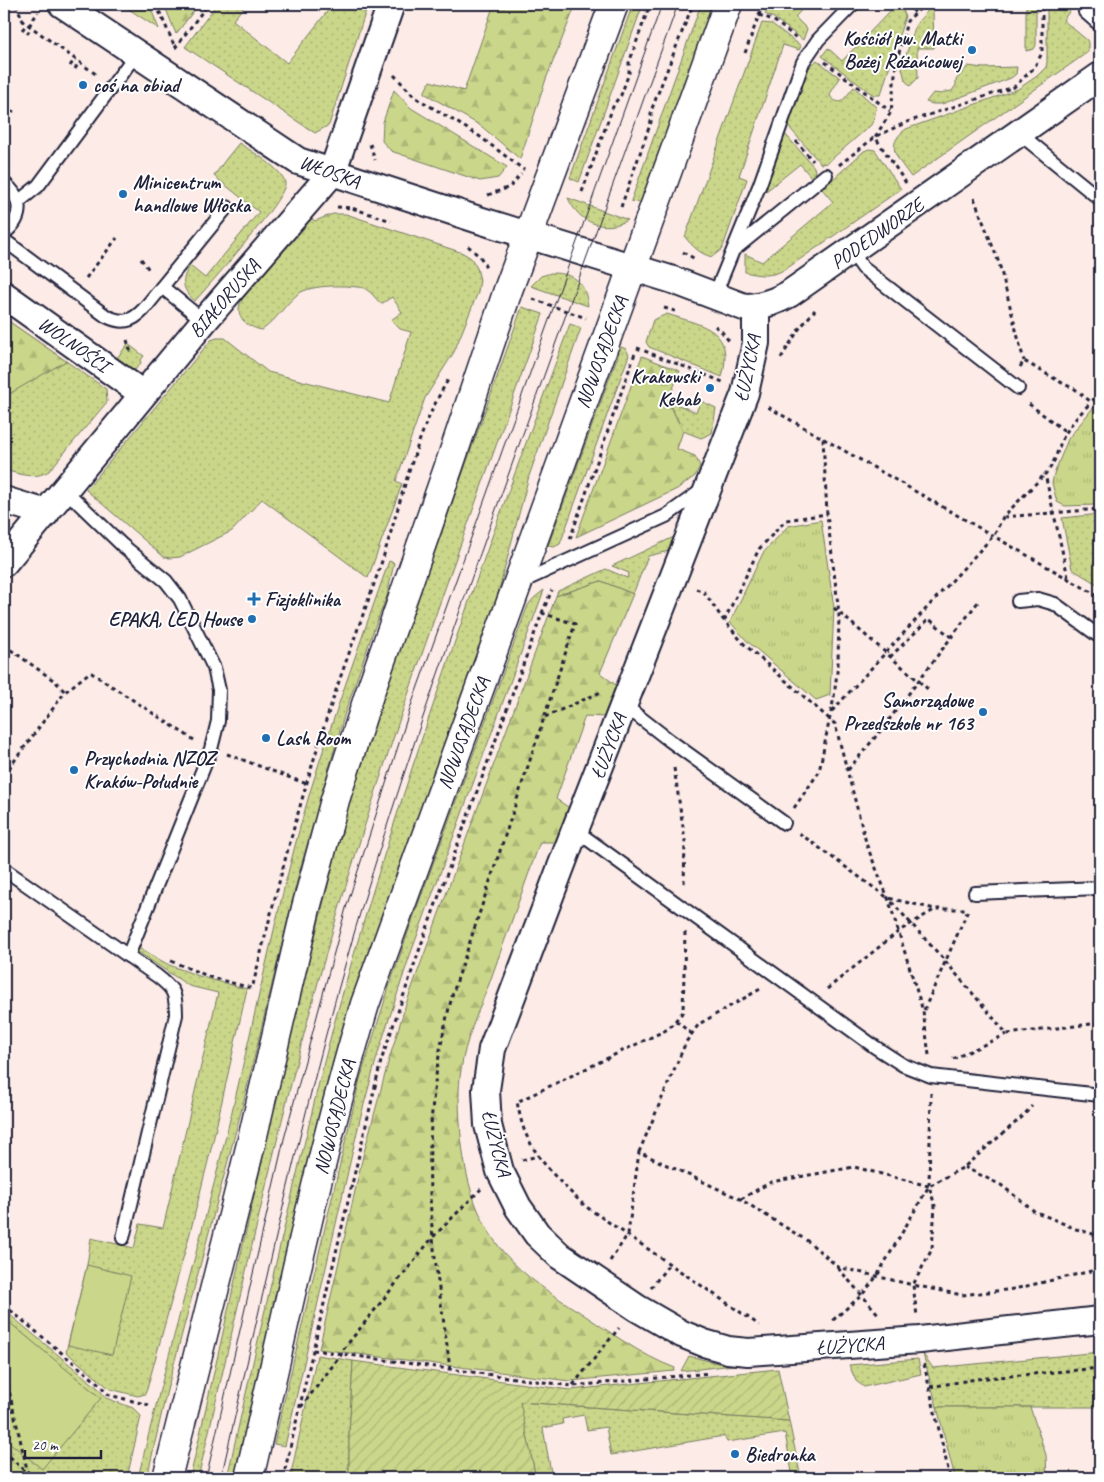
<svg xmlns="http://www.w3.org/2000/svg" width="1104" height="1482" viewBox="0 0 1104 1482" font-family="Caveat,sans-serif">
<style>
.grass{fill:url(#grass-dots);stroke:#767c62}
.forest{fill:url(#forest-firs);stroke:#767c62}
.park{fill:url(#park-tufts);stroke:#767c62}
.garden{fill:url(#garden-furrows);stroke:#767c62}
.pitch{fill:#cad689;stroke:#767c62}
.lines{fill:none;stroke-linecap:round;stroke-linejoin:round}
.lane-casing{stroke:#22223b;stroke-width:16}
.street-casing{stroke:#22223b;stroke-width:30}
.secondary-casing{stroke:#22223b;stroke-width:31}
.path{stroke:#22223b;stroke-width:3;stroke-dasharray:4 4;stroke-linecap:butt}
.lane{stroke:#fff;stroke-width:12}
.street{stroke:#fff;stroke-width:26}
.secondary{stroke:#fff;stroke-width:28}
.tram{stroke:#22223b;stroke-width:1}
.poi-dot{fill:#1f6fb2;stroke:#fff;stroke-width:2}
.labels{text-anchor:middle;stroke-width:4;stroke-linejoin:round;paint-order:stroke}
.poi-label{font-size:20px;font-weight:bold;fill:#22223b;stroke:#fff;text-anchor:start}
.street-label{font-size:20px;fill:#22223b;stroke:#fff}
</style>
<defs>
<pattern id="grass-dots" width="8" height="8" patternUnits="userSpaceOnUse" patternTransform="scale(1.25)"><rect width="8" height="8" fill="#cad689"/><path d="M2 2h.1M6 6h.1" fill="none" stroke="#adb777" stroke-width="1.8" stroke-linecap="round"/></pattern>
<pattern id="forest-firs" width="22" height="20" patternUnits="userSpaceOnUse" patternTransform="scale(1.25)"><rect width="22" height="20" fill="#cad689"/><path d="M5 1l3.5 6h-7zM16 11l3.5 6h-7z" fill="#adb777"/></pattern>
<pattern id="park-tufts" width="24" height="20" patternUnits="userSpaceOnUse" patternTransform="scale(1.25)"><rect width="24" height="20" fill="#cad689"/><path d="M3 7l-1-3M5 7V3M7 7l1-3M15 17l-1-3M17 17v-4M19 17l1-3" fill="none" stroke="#adb777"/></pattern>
<pattern id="garden-furrows" width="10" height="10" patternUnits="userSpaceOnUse" patternTransform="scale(1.25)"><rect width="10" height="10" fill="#cad689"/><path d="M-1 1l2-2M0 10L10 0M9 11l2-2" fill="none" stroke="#adb777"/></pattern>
</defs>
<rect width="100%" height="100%" fill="#fcebe6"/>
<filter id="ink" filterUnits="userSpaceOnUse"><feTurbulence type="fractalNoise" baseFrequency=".02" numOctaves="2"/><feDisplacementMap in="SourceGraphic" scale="10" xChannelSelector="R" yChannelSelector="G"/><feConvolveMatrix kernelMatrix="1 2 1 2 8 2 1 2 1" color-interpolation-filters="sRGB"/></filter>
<g filter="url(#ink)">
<!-- grass -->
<g class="grass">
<polygon points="217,4 246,4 233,20 287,63 333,4 368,4 329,125 315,133 185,47"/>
<polygon points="633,4 643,4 579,182 570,178"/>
<polygon points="701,4 714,4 641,203 631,201"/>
<polygon points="769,4 807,4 795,17 807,29 803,40 774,18 765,14"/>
<polygon points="891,4 901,4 904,7 903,9 905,16 882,91 880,95 873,95 822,56 828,48 842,61 894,7"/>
<polygon points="1026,4 1036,4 1036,45 1034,49 1026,51"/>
<path d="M1047,4h28l-12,16 25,21v11l-177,125c-12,-17 -28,-31 -5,-48l112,-40 19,-13 9,-9 1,-5z"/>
<polygon points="930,8 933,11 934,48 917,48 918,78 910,86 905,80 902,68 916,24"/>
<path d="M762,23l10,1 29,22 -2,4 -16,-5 -44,131 8,3 -23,65 -2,5 -10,8c-12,-3 -20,-11 -27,-20z"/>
<path d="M817,60l23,18 -10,16c1,6 5,7 10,8l4,-3 10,-12 22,20 -2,13 -3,5 -44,38 -6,1 -33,-38 18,-55z"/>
<polygon points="968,66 983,68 1017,67 1016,74 1011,78 942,104 933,104 926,102 933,93 942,94 945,92 952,91 956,85 956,80"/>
<polygon points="785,134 814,167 815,172 811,177 800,164 765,192"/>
<path d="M239,143c12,8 44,26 46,40 2,15 -76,102 -90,118 -13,-11 -15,-21 -5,-35l15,12 54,-66 -45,-36 12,-17z"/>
<path d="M869,149l6,1 26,39 -115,80c-15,8 -25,7 -41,3v-18l17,8 71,-60 -11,-13 42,-38z"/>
<path d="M568,198l60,22c-24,13 -49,3 -60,-22z"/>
<path d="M333,214h13l117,39 8,5 6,10 3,12 -2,12 -24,60 -29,46 -29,83 6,3 -34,94 -106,-79 -30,32 -52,26 -10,1 -6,-1 -78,-67 125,-150 6,-2h8l43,34 121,31 22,-71 -11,-3 -9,-9 11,-8 -10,-15 -11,7 -11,-12 -6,-4c-16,-3 -53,-4 -66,6 -13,10 -21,26 -36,36 -16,-3 -29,-14 -20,-31l68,-82 5,4z"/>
<path d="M551,273c24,0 34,9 37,33l-57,-20 10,-10z"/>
<polygon points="4,277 116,359 128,344 144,356 140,361 141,363 133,372 4,285"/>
<path d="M522,307l21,7c-70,198 -144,394 -204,595 -56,188 -96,379 -141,569h-8l104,-458 53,-210 34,-107z"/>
<path d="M667,314c37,12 68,15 55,63l-73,-30 -3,-5 7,-22z"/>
<path d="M4,318l102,71 1,13 -58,69c-15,9 -29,3 -45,-1z"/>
<path d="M570,324l11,4 -52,148 -34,129 -112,306 -35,103 -29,102 -84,362h-8c23,-104 47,-208 72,-313 12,-47 22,-94 35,-141 66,-237 150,-469 236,-700z"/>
<polygon points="621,347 626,349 629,355 560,544 554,547 548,546"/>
<polygon points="668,401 696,412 701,401 716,408 712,433 701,438 683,431"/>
<polygon points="1100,514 1100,586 1072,569 1062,518"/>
<polygon points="676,536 669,551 648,556 633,594 601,581 556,596 558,591 606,569 627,578 629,573 612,566"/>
<path d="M389,561l5,2 -7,33 -13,33 -30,87 -45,157 -56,231 -77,290 -19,84h-9c27,-113 59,-225 87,-338 29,-116 51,-233 85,-348 24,-78 52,-154 79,-231z"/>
<polygon points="544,590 409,958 378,1053 360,1119 285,1446 274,1444 360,1079 390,984 412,921 528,605 534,598"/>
<polygon points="137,947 169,965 202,977 247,989 213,1141 190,1233 147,1389 145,1394 138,1396 110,1389 66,1352 87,1265 91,1238 134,1248 140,1224 163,1228 218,993 189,986 135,950"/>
<polygon points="4,1310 98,1388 106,1398 133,1408 141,1416 127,1478 4,1478"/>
<polygon points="1100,1352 1100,1407 937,1407 923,1354 933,1368"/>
<polygon points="317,1355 353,1361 349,1436 349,1478 290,1478"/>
<polygon points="689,1356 717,1363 743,1364 681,1371"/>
<polygon points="918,1359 921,1374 864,1387 856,1381 849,1365"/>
<polygon points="519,1402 789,1421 801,1478 793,1478 785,1433 727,1442 724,1436 611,1455 606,1427 587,1430 584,1415 562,1419 563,1424 543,1428 552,1478 536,1478"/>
</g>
<!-- forest -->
<g class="forest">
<polygon points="121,4 149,4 159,29"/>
<polygon points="164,4 199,4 176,34"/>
<polygon points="494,4 576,4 546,79 520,159 481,126 424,93 430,81 464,91"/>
<polygon points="394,90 411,108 507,167 498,178 480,181 391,151 382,141 383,122"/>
<polygon points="4,318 66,361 4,397"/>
<polygon points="642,356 680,371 668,401 683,431 677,449 695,456 700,466 695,476 677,489 576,537"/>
<path d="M601,581l32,13 -33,79 16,12 -12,32 -19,-1 -29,83 15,10 -13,33h-18c-17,47 -34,95 -51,142 -11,28 -24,57 -28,86 -3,18 -2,35 -1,53 3,47 13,93 44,130 21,24 47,41 74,58 31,20 62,44 97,57l-1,3 -104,10 -251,-32 44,-193 25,-93 18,-59 62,-170 88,-238z"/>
</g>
<!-- park -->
<g class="park">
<polygon points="1100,405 1100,503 1096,505 1065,506 1057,502 1052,483 1054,474 1068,439 1092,409 1096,406"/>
<polygon points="821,520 834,608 830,695 816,700 747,641 730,622 763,553 788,526"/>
<polygon points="937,1407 1030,1407 1046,1455 1047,1478 955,1478"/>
</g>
<!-- garden -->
<polygon class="garden" points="353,1361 570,1390 778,1369 789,1421 520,1402 536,1478 349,1478 349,1436"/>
<!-- pitch -->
<g class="pitch">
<polygon points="87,1265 131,1276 112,1355 68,1345"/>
<polygon points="4,1318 101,1398 42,1469 4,1438"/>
</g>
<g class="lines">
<defs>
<g id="lane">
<polyline points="1091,4 1085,12 1100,25"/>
<polyline points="1020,134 1100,199"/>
<path d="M4,183c19,15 20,35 0,50"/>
<polyline points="18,202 38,186 136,54"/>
<path d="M4,240l102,76c16,8 26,6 38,-7l83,-102"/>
<polyline points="736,248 826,175"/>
<polyline points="851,251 863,268 1018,388"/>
<polyline points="162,287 204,321"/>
<polyline points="714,297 760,184 803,62 818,40 853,4"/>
<polyline points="65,490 122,545 166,581 180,599 214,668 219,690 218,721 211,749 128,956"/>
<polyline points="519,583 666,516 701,491"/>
<polyline points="1018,601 1038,599 1055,604 1100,637"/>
<polyline points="624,705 669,740 784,823"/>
<polyline points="575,830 875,1047 903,1065 931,1076 1100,1095"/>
<path d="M4,869l153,107c17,13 19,17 19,39l-53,223"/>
<polyline points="975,893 1100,888"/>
</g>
<g id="street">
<path d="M62,4l236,157 181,59 194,60 71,27c17,0 31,-5 45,-13l311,-218"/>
<polyline points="4,295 143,394"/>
<polyline points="756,307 756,343 745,393 575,830 492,1049 486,1090 488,1125 500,1171 518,1207 537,1234 560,1256 637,1308 682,1334 704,1343 728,1350 748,1352 920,1340 1100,1320"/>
<polyline points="4,500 46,513"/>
<polyline points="4,563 204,321 332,173 391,4"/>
</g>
<g id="secondary">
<polyline points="167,1478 251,1144 306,908 335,800 369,695 450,463 508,290 614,4"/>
<path d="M249,1478c37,-158 69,-318 116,-474l363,-1000"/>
</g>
</defs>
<!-- lane casing -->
<use href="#lane" class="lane-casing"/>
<!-- street casing -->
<use href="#street" class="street-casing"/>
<!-- secondary casing -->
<use href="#secondary" class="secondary-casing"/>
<!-- path -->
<g class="path">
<polyline points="16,4 23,21 97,75"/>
<polyline points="156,4 175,47"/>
<polyline points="906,4 916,13"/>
<polyline points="759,15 773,20 798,39"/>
<polyline points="29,26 38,12"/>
<polyline points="22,30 27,24"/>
<polyline points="27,34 31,28"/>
<polyline points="175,48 208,4"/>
<polyline points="745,53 763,4"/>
<polyline points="825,62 890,111"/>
<polyline points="70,66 75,59"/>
<polyline points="75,69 79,62"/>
<polyline points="394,75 415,97 479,136 524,170"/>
<polyline points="4,108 14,112"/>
<polyline points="4,116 9,110"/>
<polyline points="796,141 813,161"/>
<polyline points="370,144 375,160"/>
<polyline points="839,165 875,137 907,122 1014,87 1034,68 1042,53 1042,4"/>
<polyline points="906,183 875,137 891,112 896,65 907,21 925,4"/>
<polyline points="582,192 614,104 621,95 629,73 629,63 650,4"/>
<polyline points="488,195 510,187 521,174"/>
<polyline points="974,198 999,263 1024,361"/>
<polyline points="337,207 352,208 391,221"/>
<polyline points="621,207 651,122 651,111 693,4"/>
<polyline points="468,246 481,258 487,270"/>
<polyline points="683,252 695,259"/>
<polyline points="141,259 150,271"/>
<polyline points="86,278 117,238"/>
<polyline points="533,299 586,318"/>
<polyline points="664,308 675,311"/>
<polyline points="715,326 722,332 729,341"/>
<polyline points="127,340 131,353"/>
<polyline points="637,348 723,382"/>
<polyline points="781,358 799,329 815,310"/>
<polyline points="1020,367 1024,361 1064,384 1075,389 1091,402 1100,393"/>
<polyline points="1029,404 1066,432"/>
<polyline points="768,407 1100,597"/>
<polyline points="1004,517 1100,509"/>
<polyline points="570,539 635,353"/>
<path d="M1068,577l-23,-103c11,-10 12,-26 19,-38 7,-13 17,-23 27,-34"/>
<polyline points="696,589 704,592 722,618 744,644 835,724 867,846 888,898"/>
<polyline points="834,608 929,690"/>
<polyline points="724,621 759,549 786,520 827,514"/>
<polyline points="4,645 56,682 65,692"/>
<polyline points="890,657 929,619 951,637"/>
<polyline points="832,711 994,535 1003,517 1045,474"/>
<polyline points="545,717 601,692"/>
<polyline points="227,754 307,784"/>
<polyline points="674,768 685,840 684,886"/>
<polyline points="848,770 882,729 978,602"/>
<polyline points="4,775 65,692 90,672 194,740"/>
<polyline points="794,808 819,772 834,697 838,664 839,613 827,514 823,438"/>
<polyline points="799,833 888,898 935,909 965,909"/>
<path d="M685,932l-2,80 -15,17 -151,73c2,9 4,20 8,30 13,30 37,52 60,74l174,119"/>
<polyline points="171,961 210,977 251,988"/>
<path d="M253,985c24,-98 50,-196 82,-292 15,-44 32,-88 47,-132 19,-59 34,-129 66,-181"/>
<polyline points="827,989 899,931 934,910"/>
<polyline points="924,1010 969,908"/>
<polyline points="676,1021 692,1034"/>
<polyline points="929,1055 923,1011 888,898 946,962 1007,1034 1100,1023"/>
<polyline points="953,1059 1007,1034"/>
<polyline points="931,1093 929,1186 935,1206 932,1249 913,1285 962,1295 1014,1289 1100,1269"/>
<polyline points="639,1152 686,1042 699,1024 762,988"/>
<polyline points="522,1160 538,1156"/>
<polyline points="964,1167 1001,1185 1034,1211 1076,1229 1100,1236"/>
<polyline points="741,1199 771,1182 854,1167 929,1186"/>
<polyline points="610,1261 628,1234 639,1152 740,1199 809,1242 838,1267 913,1285 917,1316"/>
<polyline points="838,1268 880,1316"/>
<polyline points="651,1288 670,1263"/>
<polyline points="4,1305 98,1383 109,1395 149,1405"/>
<polyline points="833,1320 862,1295 877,1276 929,1186 964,1167 1022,1117 1032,1106"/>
<polyline points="313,1350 572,1386 710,1373"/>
<polyline points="924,1364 950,1478"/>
<polyline points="4,1369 29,1478"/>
<path d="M450,1370c-5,-44 -13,-88 -17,-132 -8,-81 -2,-166 20,-245l122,-369 -33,-11"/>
<polyline points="573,1385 619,1328"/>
<polyline points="930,1387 976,1379 1100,1368"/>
<polyline points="301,1407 341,1355 342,1351 433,1237 481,1189"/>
<polyline points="4,1451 28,1474"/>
<polyline points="283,1478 381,1061 421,945 542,613 552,590"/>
</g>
<!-- lane -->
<use href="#lane" class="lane"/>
<!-- street -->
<use href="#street" class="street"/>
<!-- secondary -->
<use href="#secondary" class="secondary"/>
<!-- tram -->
<g class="tram">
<polyline points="206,1478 284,1139 346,908 412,703 662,4"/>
<path d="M221,1478c45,-197 87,-394 146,-588 46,-151 100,-299 153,-448 53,-146 105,-292 158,-438"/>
</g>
</g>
</g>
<!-- markers -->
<g class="poi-dot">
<circle cx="972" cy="50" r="5"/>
<circle cx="83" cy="85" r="5"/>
<circle cx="123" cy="194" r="5"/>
<circle cx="710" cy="388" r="5"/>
<path d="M251.5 591.5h5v5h5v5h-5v5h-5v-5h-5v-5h5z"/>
<circle cx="252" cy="619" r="5"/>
<circle cx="983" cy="712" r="5"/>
<circle cx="266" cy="738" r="5"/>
<circle cx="74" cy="770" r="5"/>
<circle cx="735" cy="1454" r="5"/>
</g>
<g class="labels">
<!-- poi labels -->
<g class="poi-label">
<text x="962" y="45" text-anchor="end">Kościół pw. Matki<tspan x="962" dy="23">Bożej Różańcowej</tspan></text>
<text x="93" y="92">coś na obiad</text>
<text x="133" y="189">Minicentrum<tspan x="133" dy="23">handlowe Włoska</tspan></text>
<text x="700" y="383" text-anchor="end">Krakowski<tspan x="700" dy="23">Kebab</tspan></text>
<text x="265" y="606">Fizjoklinika</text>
<text x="242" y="626" text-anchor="end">EPAKA, LED House</text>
<text x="973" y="707" text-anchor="end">Samorządowe<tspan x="973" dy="23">Przedszkole nr 163</tspan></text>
<text x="276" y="745">Lash Room</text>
<text x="84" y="765">Przychodnia NZOZ<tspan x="84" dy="23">Kraków-Południe</tspan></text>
<text x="745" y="1461">Biedronka</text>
</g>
<!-- street labels -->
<g class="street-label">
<text transform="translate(330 171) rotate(20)" y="7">WŁOSKA</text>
<text transform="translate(877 233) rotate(-35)" y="7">PODEDWORZE</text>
<text transform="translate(224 298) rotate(-49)" y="7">BIAŁORUSKA</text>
<text transform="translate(74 344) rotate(35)" y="7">WOLNOŚCI</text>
<text transform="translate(601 352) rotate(-70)" y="7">NOWOSĄDECKA</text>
<text transform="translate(747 368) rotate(-78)" y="7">ŁUŻYCKA</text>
<text transform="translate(463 733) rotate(-70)" y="7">NOWOSĄDECKA</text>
<text transform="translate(608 746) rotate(-69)" y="7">ŁUŻYCKA</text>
<text transform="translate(334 1117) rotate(-76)" y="7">NOWOSĄDECKA</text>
<text transform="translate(497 1143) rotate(76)" y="7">ŁUŻYCKA</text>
<text transform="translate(850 1345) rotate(-4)" y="7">ŁUŻYCKA</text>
</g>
</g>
<!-- margin -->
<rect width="1104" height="1482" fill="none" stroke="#fff" stroke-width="20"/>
<rect x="10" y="10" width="1084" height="1462" fill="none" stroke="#22223b" stroke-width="2" filter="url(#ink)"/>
<!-- scale -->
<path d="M25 1450v8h76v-8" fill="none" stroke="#22223b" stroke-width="2.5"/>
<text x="32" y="1450" font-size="15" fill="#22223b" stroke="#ffffff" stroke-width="4" paint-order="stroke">20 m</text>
</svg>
